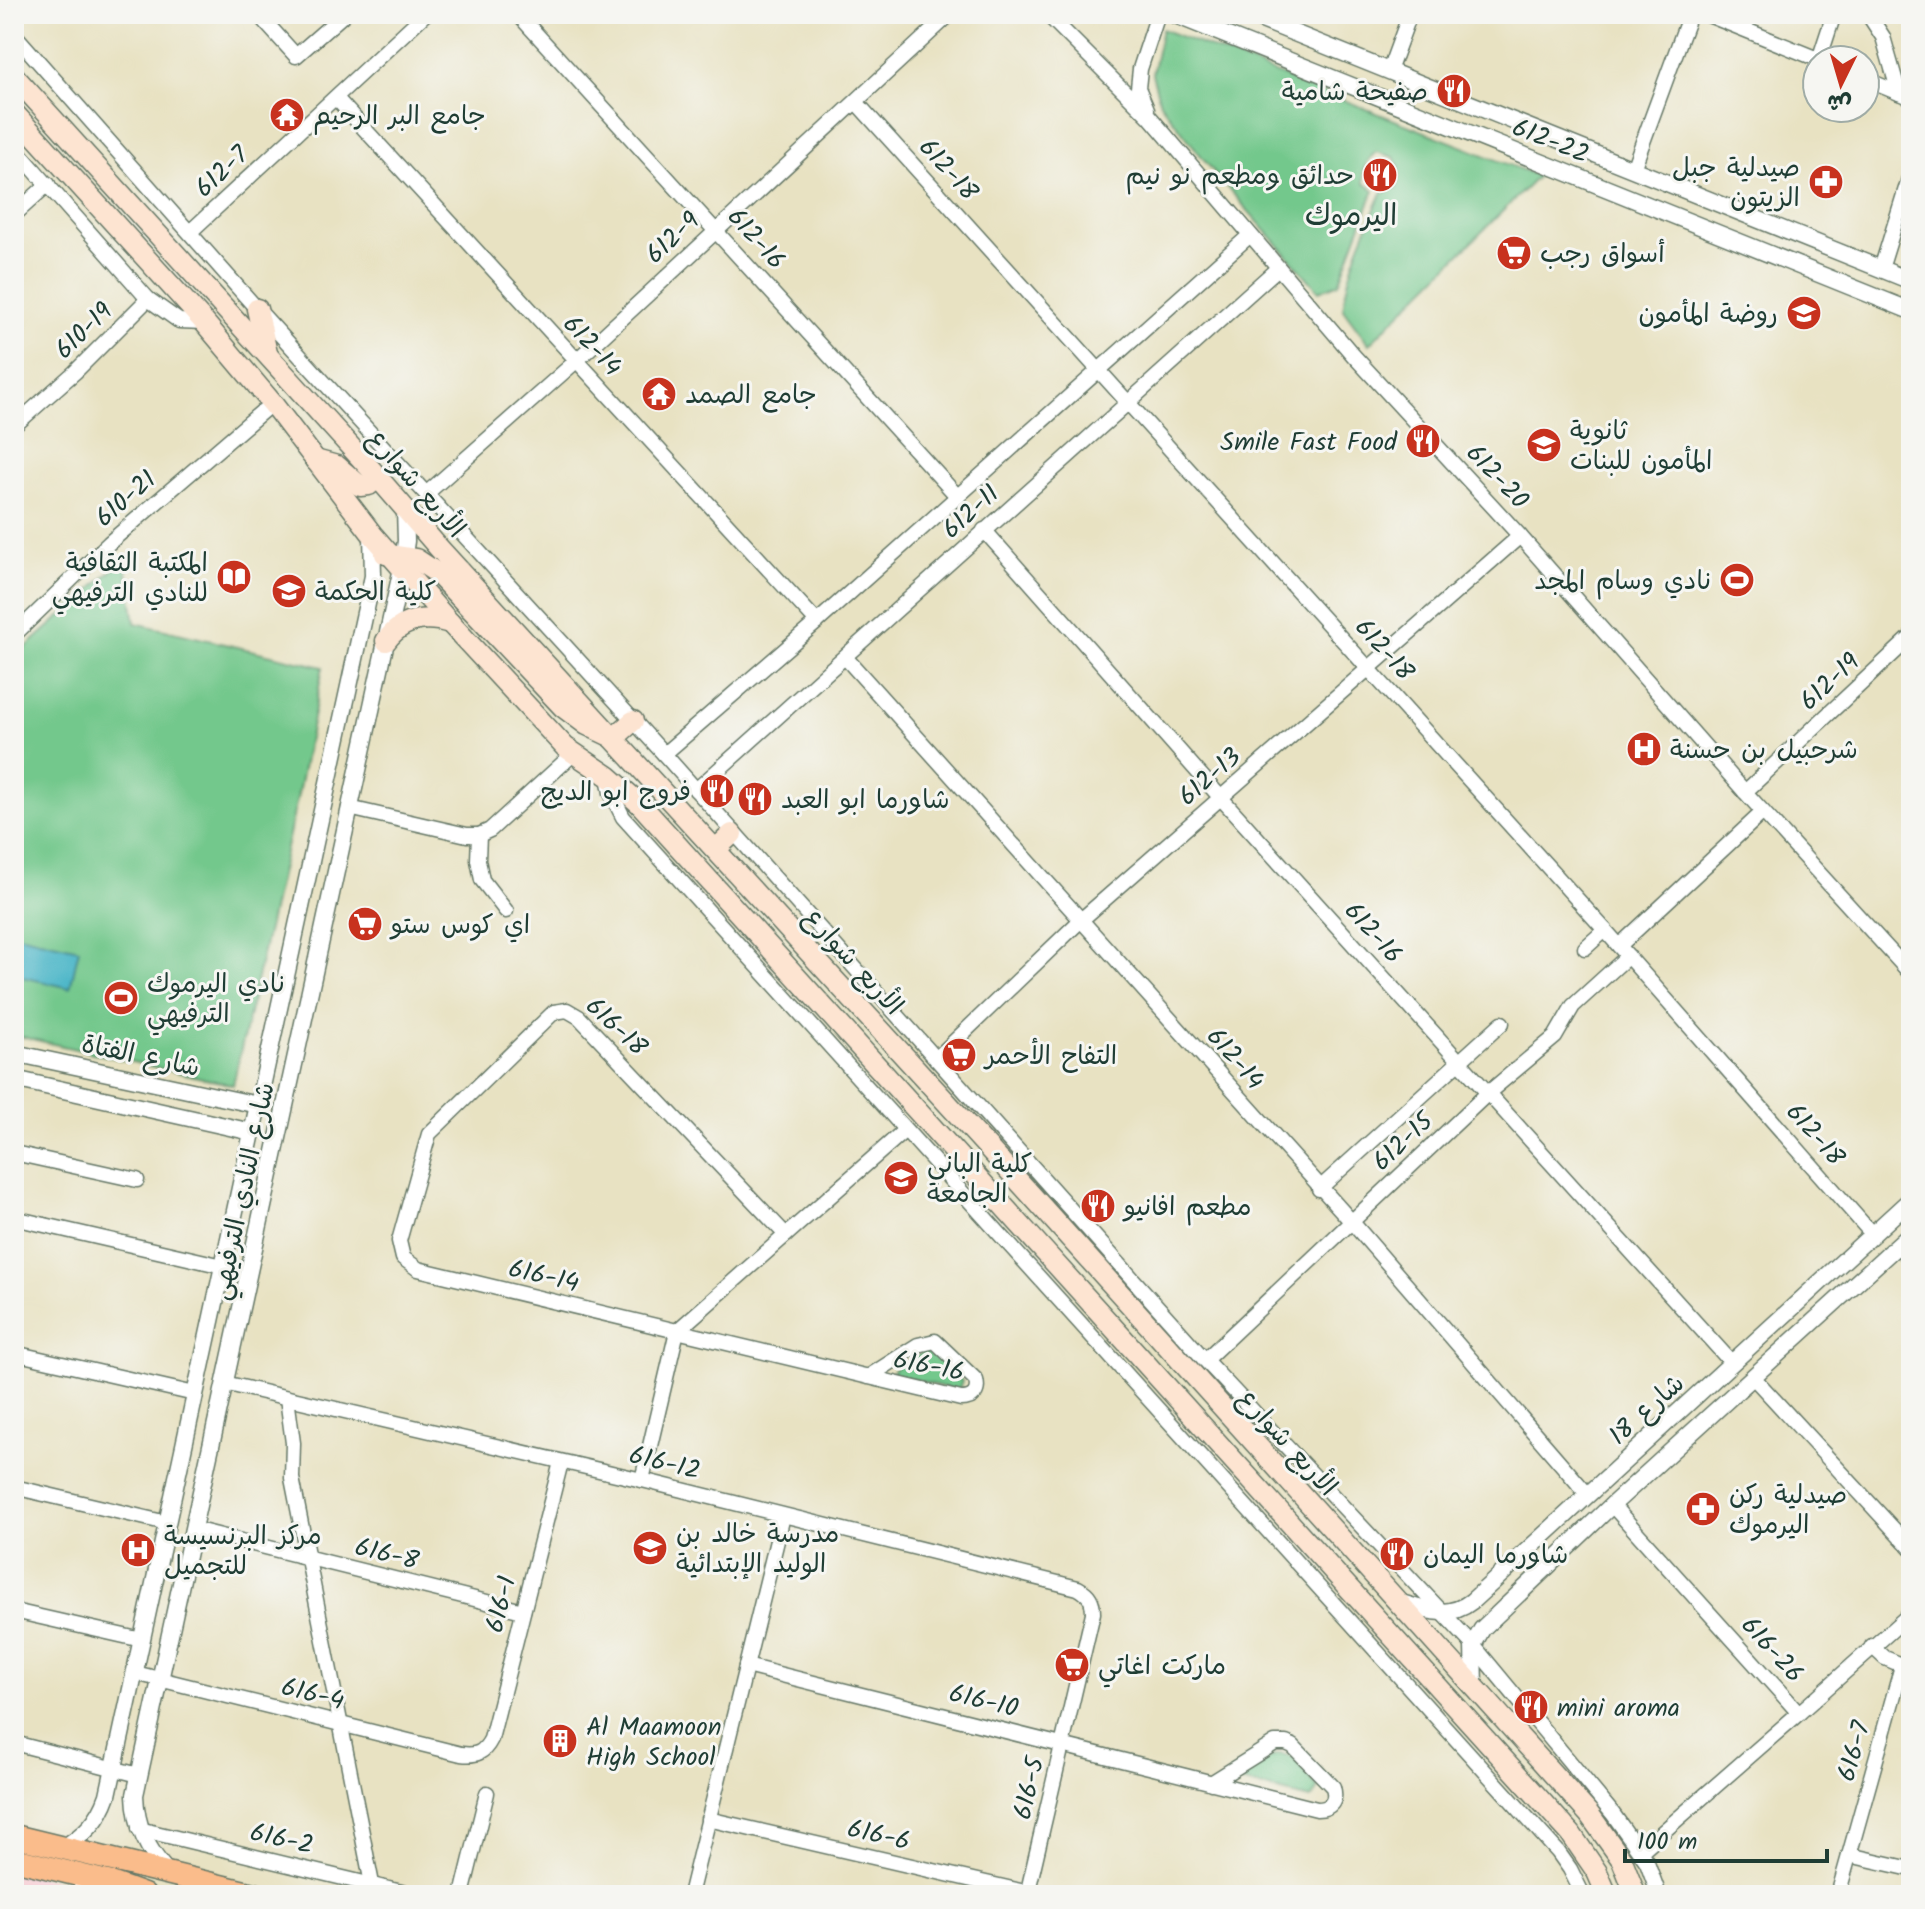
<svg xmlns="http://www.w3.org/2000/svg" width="1925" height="1909" viewBox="0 0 1925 1909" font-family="Kalam,'Playpen Sans Arabic',sans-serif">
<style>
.built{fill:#f6cfd6}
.green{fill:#73c88c;stroke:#498260;stroke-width:2}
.water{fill:#4ab5c7;stroke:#34797e;stroke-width:2}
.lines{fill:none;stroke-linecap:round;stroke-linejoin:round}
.pedestrian-casing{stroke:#657766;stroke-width:13}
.minor-casing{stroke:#657766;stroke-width:17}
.tertiary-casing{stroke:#657766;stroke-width:19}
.secondary-casing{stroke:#657766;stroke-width:23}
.primary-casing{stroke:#657766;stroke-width:25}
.pedestrian{stroke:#fff;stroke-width:10}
.minor{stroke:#fff;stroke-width:14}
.tertiary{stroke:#fff;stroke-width:16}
.secondary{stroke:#fde4d1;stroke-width:20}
.primary{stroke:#fabc8b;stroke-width:22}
.labels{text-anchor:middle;stroke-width:6;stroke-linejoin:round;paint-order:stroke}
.poi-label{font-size:26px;fill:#1f3d34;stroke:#f6f6f2;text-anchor:start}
.street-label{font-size:26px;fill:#1f3d34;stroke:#f6f6f2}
.quarter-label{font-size:30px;fill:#1f3d34;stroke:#f6f6f2}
</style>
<rect width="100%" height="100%" fill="#f6f6f2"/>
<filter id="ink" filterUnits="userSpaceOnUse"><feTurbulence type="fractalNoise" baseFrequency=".0125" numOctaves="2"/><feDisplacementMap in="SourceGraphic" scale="16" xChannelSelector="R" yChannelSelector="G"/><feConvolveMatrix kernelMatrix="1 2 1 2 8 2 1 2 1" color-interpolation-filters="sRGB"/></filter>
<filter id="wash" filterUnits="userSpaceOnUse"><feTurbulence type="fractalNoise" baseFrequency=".006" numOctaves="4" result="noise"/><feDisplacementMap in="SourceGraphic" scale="32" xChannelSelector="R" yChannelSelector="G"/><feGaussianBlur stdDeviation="1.8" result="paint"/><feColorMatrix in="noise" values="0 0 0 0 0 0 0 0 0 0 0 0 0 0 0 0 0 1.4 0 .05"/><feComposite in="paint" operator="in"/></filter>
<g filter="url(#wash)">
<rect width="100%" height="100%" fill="#e8e2c2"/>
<!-- built -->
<polygon class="built" points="14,1870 72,1884 73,1895 14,1895"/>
<!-- green -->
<g class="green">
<path d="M1162,29l376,147 -169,168 -26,-35c5,-41 22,-78 39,-116l16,-6 1,-21 -5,-9 -18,-5c-10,9 -13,17 -12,31l10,7 -35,93 -20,8 -106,-120 -53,-68 -8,-29z"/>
<polygon points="125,559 135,623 323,667 297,799 233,1085 14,1035 14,658"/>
<polygon points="925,1351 940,1354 962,1381 959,1389 955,1390 891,1374 894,1369"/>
<polygon points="1281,1754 1293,1757 1318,1788 1314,1797 1310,1799 1237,1781 1240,1775 1275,1755"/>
</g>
<!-- water -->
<polygon class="water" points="14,934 79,949 70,988 14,975"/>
</g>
<g filter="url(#ink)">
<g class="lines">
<defs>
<polyline id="pedestrian" points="77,1895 82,1876"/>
<g id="minor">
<polyline points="258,14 296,56 344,14"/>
<polyline points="518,14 958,497"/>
<polyline points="1047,14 1150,117 1353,355 1520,536 1745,792 1911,974"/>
<polyline points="1706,14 1820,60"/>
<polyline points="1868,14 1883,37 1899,93"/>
<polyline points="14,34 257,309 664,754 1205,1360 1473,1645 1613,1814 1647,1862 1659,1895"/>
<polyline points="1819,60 1834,14"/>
<polyline points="1389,71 1410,14"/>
<polyline points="1865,79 1911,98"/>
<polyline points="336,98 817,622"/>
<polyline points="856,102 1605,930 1872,1234"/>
<polyline points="1147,109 1138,88 1140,69 1158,14"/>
<polyline points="14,147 148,299 179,321 204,322"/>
<polyline points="1633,169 1690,14"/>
<polyline points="14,215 48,184"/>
<polyline points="190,232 425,14"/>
<polyline points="1881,269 1911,172"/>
<polyline points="14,426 75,372 148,299"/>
<polyline points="426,494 575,362 950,14"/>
<polyline points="984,530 1221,798 1732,1363"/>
<polyline points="14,635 109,543 272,403"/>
<polyline points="845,657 1351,1221 1588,1495"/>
<polyline points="664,754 817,622 1249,236"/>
<polyline points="608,776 611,793 623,817 1558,1852 1570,1869 1583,1895"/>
<polyline points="696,790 1278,268"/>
<polyline points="1745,792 1911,637"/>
<polyline points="349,808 467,835 479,835 490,830 573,754"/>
<polyline points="479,835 478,860 482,880 506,911"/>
<polyline points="1619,946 1763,812"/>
<polyline points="1585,948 1605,930"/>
<polyline points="936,1059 1081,920 1520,536"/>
<polyline points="14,1153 137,1180"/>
<polyline points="1319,1189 1502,1023"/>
<polyline points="14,1218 223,1266"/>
<path d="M786,1235l-207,-218 -12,-7 -13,2 -125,122 -30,107 4,17 15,11 543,130c13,0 18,-7 15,-19l-41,-39 -17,4 -50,32"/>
<polyline points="1898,1245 1911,1260"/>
<polyline points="14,1353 195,1394"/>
<polyline points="1205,1360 1488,1093 1555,1037 1573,1006 1628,956"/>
<polyline points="1753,1377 1911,1548"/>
<path d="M224,1383l418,97 436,108c11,6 15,12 15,25l-66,282"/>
<polyline points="287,1398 293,1443 292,1478 372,1884"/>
<polyline points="642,1480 677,1331 905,1130"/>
<polyline points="14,1487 167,1523"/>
<polyline points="1612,1505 1799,1713 1911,1613"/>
<polyline points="193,1529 523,1611"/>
<polyline points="14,1611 142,1640"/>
<polyline points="1872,1646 1885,1658 1911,1669"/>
<path d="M746,1666l571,143c14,0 20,-8 16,-22l-40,-41 -7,-3h-11l-64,40"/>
<path d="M135,1673l326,81c15,2 23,-1 30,-15l70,-277"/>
<polyline points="14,1743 139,1775"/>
<polyline points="708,1819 1038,1895"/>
<polyline points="139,1829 414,1895"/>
<polyline points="1641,1851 1799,1713"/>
<polyline points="1849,1855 1911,1869"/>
<polyline points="462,1895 487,1793"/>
<polyline points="690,1895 783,1516"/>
<polyline points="1838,1895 1902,1666"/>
</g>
<g id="tertiary">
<polyline points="1173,14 1911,311"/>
<polyline points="1247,14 1911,281"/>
<polyline points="14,1053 258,1105"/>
<polyline points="14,1079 252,1132"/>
<path d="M1398,1602c27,8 50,18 74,-1l439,-402"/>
<polyline points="1474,1687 1473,1645 1482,1629 1612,1505 1911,1233"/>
<path d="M63,1848c22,-14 36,-27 45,-53l265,-1219 -1,-42"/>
<path d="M168,1873c-21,-24 -32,-46 -33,-78l267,-1227 4,-27 -1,-32"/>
</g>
<g id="secondary">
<polyline points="14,76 368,466 438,547 1025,1188 1589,1814 1622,1860 1636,1895"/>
<polyline points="14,113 204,322 272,403 372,534 450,623 565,747 608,776 640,804 1571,1834 1597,1872 1607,1895"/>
<polyline points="257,309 267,353"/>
<polyline points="315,460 337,466 360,486 369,485 377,476"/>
<polyline points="385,554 416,559 437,573 563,707 587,725 614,738 633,721"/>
<path d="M386,641c16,-22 39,-26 64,-18"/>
<polyline points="716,849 732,834"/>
</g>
<g id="primary">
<polyline points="14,1836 257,1895"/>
<polyline points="14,1859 111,1883 144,1895"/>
</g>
</defs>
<!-- pedestrian casing -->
<use href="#pedestrian" class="pedestrian-casing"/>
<!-- minor casing -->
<use href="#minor" class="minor-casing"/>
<!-- tertiary casing -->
<use href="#tertiary" class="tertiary-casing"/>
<!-- secondary casing -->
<use href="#secondary" class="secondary-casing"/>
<!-- primary casing -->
<use href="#primary" class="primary-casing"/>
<!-- pedestrian -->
<use href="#pedestrian" class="pedestrian"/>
<!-- minor -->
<use href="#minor" class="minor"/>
<!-- tertiary -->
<use href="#tertiary" class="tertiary"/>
<!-- secondary -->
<use href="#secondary" class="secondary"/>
<!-- primary -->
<use href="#primary" class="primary"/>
</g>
</g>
<!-- icons -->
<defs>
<symbol id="restaurant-disc" viewBox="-11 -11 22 22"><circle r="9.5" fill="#c8321e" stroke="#f6f6f2"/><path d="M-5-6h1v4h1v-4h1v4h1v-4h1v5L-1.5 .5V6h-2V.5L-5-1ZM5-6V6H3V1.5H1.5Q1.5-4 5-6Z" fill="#fff"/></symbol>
<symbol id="temple-disc" viewBox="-11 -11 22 22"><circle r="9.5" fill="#c8321e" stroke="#f6f6f2"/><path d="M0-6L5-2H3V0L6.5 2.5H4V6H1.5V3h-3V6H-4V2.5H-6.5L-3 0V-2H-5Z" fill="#fff"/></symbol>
<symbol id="pharmacy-disc" viewBox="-11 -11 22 22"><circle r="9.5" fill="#c8321e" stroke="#f6f6f2"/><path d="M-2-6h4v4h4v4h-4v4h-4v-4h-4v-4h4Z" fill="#fff"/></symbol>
<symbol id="supermarket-disc" viewBox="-11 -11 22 22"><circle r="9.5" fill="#c8321e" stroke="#f6f6f2"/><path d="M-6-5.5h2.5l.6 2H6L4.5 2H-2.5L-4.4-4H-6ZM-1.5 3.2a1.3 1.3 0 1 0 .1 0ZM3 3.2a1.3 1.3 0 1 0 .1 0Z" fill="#fff"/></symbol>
<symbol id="school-disc" viewBox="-11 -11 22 22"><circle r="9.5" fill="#c8321e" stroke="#f6f6f2"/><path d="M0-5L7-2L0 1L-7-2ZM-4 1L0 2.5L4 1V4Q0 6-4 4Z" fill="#fff"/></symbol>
<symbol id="library-disc" viewBox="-11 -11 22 22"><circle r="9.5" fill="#c8321e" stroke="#f6f6f2"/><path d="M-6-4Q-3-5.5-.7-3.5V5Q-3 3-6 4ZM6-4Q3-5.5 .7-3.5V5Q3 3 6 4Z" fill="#fff"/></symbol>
<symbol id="stadium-disc" viewBox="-11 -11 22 22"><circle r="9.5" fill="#c8321e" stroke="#f6f6f2"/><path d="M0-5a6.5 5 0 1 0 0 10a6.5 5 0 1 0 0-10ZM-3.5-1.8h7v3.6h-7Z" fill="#fff"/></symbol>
<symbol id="university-disc" viewBox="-11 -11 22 22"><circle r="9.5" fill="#c8321e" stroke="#f6f6f2"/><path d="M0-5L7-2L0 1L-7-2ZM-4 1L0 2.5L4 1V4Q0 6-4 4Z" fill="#fff"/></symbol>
<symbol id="hospital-disc" viewBox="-11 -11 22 22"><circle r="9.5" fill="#c8321e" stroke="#f6f6f2"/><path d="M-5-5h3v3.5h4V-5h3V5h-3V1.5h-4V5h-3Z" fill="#fff"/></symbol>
<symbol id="building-disc" viewBox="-11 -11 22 22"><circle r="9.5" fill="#c8321e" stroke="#f6f6f2"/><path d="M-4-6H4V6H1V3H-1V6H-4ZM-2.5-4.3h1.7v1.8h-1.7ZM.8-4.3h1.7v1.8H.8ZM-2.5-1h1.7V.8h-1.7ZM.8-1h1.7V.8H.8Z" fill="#fff"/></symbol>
</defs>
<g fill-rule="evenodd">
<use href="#restaurant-disc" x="1434" y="71" width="40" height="40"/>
<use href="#temple-disc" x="267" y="95" width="40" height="40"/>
<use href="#restaurant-disc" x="1360" y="155" width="40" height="40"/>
<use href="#pharmacy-disc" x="1806" y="162" width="40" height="40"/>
<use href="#supermarket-disc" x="1494" y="233" width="40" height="40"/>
<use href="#school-disc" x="1784" y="293" width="40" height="40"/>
<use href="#temple-disc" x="639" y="374" width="40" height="40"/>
<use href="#restaurant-disc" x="1403" y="421" width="40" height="40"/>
<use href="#school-disc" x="1524" y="425" width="40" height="40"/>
<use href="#library-disc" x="214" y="557" width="40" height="40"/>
<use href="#stadium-disc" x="1717" y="560" width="40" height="40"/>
<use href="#university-disc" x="269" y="571" width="40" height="40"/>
<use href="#hospital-disc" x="1624" y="729" width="40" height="40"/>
<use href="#restaurant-disc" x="697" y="771" width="40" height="40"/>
<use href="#restaurant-disc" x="735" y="779" width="40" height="40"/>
<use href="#supermarket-disc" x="345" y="904" width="40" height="40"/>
<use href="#stadium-disc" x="101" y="978" width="40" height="40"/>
<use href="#supermarket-disc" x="939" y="1035" width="40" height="40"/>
<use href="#university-disc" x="881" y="1158" width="40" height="40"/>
<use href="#restaurant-disc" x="1078" y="1186" width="40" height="40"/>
<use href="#pharmacy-disc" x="1683" y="1489" width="40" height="40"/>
<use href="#school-disc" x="630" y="1528" width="40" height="40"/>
<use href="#hospital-disc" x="118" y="1530" width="40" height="40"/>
<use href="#restaurant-disc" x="1377" y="1534" width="40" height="40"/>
<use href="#supermarket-disc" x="1052" y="1645" width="40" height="40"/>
<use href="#restaurant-disc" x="1511" y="1687" width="40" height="40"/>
<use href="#building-disc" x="540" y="1721" width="40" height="40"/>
</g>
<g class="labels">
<!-- poi labels -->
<g class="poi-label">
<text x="1428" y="100" text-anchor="end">صفيحة شامية</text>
<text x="313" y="124">جامع البر الرحيم</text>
<text x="1800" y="176" text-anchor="end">صيدلية جبل<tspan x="1800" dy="30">الزيتون</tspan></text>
<text x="1354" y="184" text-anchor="end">حدائق ومطعم نو نيم</text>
<text x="1540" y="262">أسواق رجب</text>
<text x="1778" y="322" text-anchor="end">روضة المأمون</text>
<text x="685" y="403">جامع الصمد</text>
<text x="1570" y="439">ثانوية<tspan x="1570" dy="30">المأمون للبنات</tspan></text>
<text x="1397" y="450" text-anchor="end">Smile Fast Food</text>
<text x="208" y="571" text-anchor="end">المكتبة الثقافية<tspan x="208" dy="30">للنادي الترفيهي</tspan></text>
<text x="1711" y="589" text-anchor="end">نادي وسام المجد</text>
<text x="315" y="600">كلية الحكمة</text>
<text x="1670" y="758">شرحبيل بن حسنة</text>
<text x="691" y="800" text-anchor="end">فروج ابو الديج</text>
<text x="781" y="808">شاورما ابو العبد</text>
<text x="391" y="933">اي كوس ستو</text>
<text x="147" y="992">نادي اليرموك<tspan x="147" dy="30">الترفيهي</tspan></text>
<text x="985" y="1064">التفاح الأحمر</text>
<text x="927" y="1172">كلية الباني<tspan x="927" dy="30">الجامعة</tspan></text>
<text x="1124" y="1215">مطعم افانيو</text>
<text x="1729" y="1503">صيدلية ركن<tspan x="1729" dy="30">اليرموك</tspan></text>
<text x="676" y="1542">مدرسة خالد بن<tspan x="676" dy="30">الوليد الإبتدائية</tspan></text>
<text x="164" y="1544">مركز البرنسيسة<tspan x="164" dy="30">للتجميل</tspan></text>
<text x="1423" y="1563">شاورما اليمان</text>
<text x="1098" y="1674">ماركت اغاتي</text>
<text x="1557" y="1716">mini aroma</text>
<text x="586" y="1735">Al Maamoon<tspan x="586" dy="30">High School</tspan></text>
</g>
<!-- street labels -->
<g class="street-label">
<text transform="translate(1551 140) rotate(22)" y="9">612-22</text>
<text transform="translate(949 169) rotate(48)" y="9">612-18</text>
<text transform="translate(221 171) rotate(-43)" y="9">612-7</text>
<text transform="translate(672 237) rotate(-43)" y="9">612-9</text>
<text transform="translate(757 238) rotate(48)" y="9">612-16</text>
<text transform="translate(83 330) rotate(-44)" y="9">610-19</text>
<text transform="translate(593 345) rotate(47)" y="9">612-14</text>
<text transform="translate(1498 476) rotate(47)" y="9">612-20</text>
<text transform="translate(417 483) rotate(49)" y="9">الأربع شوارع</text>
<text transform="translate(125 498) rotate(-41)" y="9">610-21</text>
<text transform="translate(970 511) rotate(-42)" y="9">612-11</text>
<text transform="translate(1385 649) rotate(48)" y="9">612-18</text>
<text transform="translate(1829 681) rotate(-43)" y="9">612-19</text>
<text transform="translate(1209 776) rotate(-41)" y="9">612-13</text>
<text transform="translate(1374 932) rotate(48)" y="9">612-16</text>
<text transform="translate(854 961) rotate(48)" y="9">الأربع شوارع</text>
<text transform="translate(617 1026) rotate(43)" y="9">616-18</text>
<text transform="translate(141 1055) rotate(12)" y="9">شارع الفتاة</text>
<text transform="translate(1236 1058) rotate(49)" y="9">612-14</text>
<text transform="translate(1816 1134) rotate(49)" y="9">612-18</text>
<text transform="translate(1402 1141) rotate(-43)" y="9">612-15</text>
<text transform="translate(242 1191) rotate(-78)" y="9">شارع النادي الترفيهي</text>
<text transform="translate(544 1275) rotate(13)" y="9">616-14</text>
<text transform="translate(929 1365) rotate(11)" y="9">616-16</text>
<text transform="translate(1646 1409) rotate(-42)" y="9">شارع 18</text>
<text transform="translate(1288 1442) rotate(48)" y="9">الأربع شوارع</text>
<text transform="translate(665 1462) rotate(14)" y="9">616-12</text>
<text transform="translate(387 1553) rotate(14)" y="9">616-8</text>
<text transform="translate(500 1604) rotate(-76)" y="9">616-1</text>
<text transform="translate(1773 1649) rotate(48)" y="9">616-26</text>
<text transform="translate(313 1693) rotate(14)" y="9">616-4</text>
<text transform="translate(984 1700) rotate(14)" y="9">616-10</text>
<text transform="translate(1853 1751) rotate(-74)" y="9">616-7</text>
<text transform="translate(1028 1788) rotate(-77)" y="9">616-5</text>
<text transform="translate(879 1834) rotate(13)" y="9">616-6</text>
<text transform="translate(282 1838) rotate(13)" y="9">616-2</text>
</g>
<!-- quarter labels -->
<g class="quarter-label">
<text x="1351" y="225">اليرموك</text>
</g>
</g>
<!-- margin -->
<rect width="1925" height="1909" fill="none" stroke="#f6f6f2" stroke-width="48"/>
<!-- north arrow -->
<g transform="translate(1841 84) rotate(185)"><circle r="38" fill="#f6f6f2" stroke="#a0aca6" stroke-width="2"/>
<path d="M0-6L14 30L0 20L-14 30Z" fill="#c8321e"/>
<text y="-12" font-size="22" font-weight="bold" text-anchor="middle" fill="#1f3d34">ش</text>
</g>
<!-- scale -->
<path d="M1625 1849v12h202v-12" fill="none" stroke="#1f3d34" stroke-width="4"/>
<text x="1637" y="1849" font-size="24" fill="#1f3d34" stroke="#f6f6f2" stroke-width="6" paint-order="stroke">100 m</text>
</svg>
